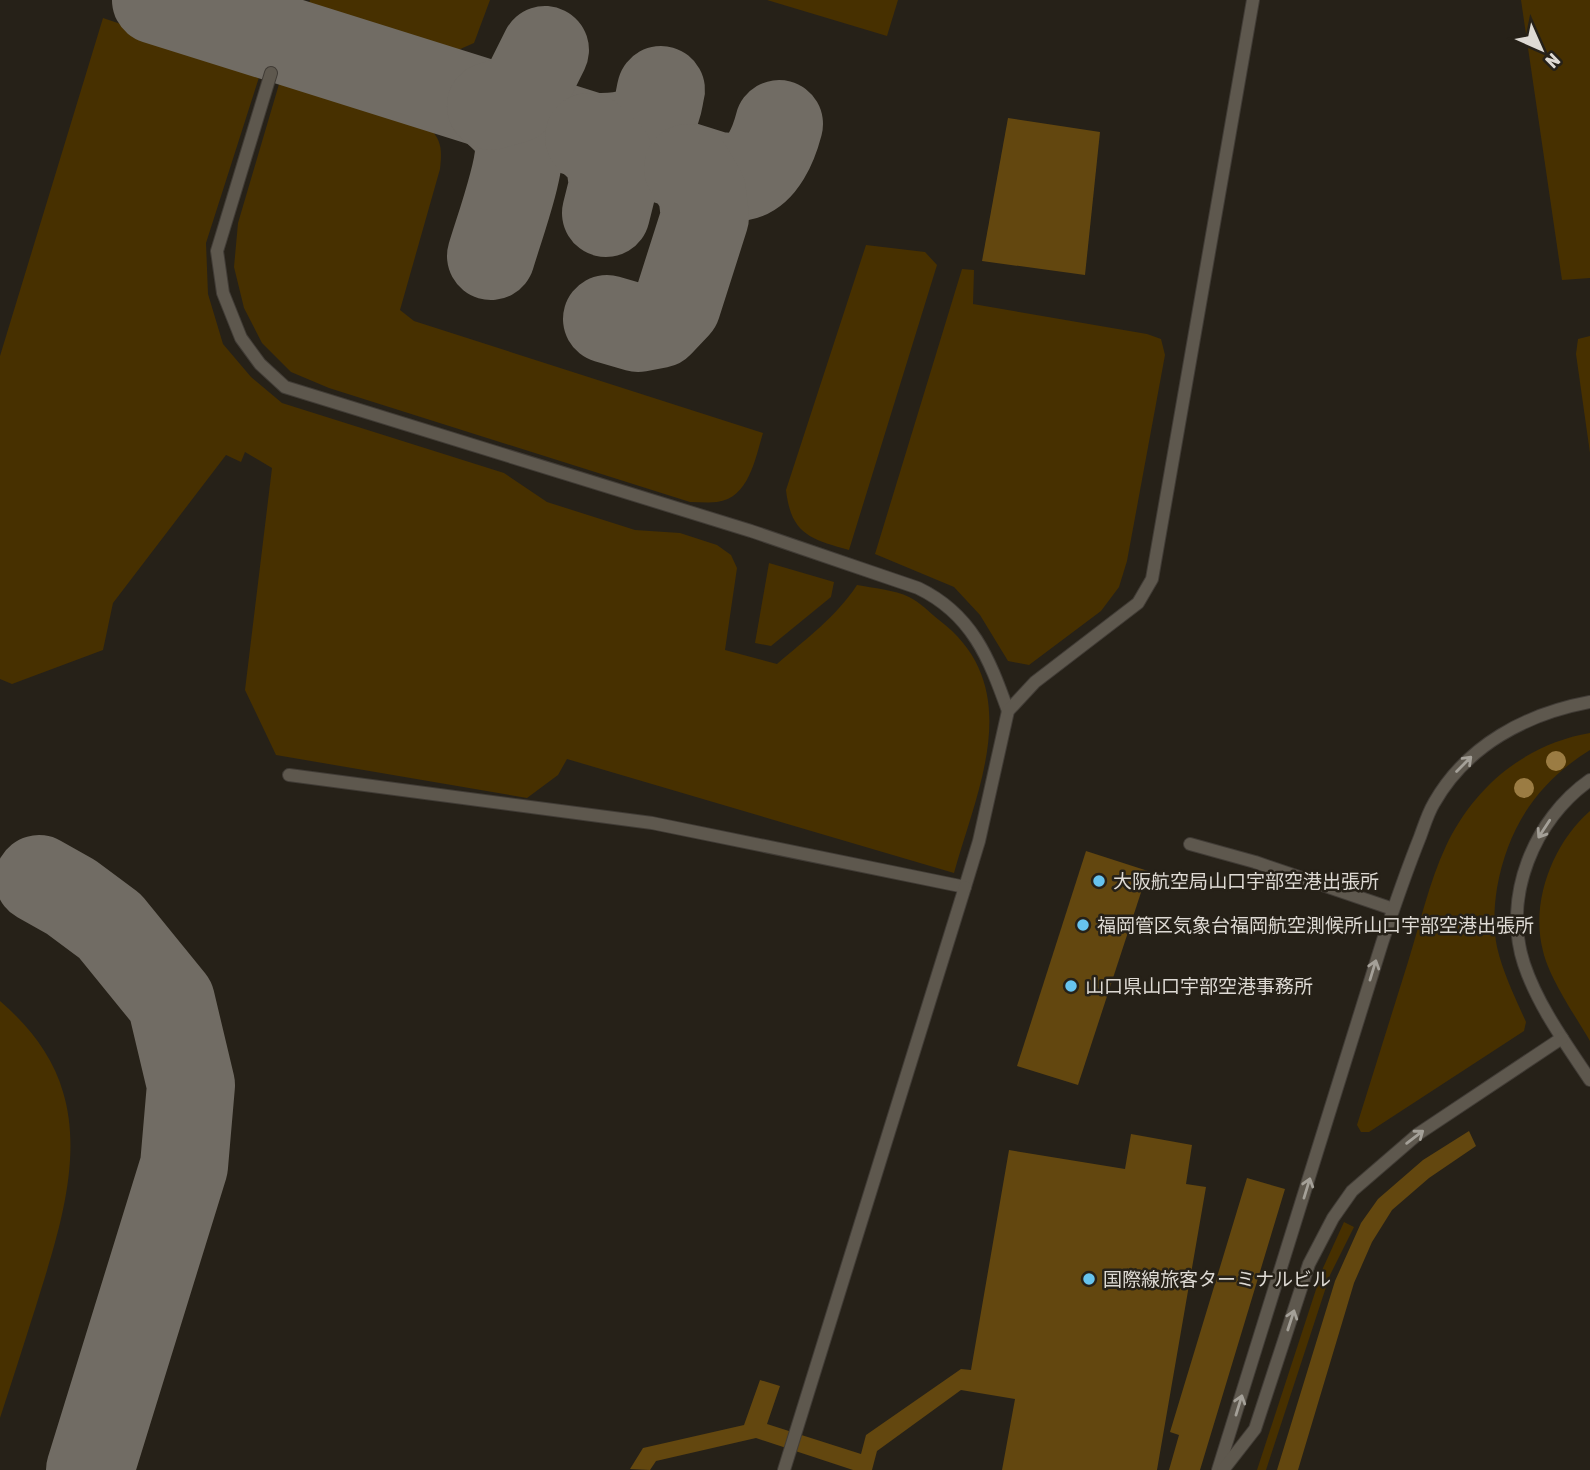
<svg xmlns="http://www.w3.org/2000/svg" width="1590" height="1470" viewBox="0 0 1590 1470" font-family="'Asap Condensed','Noto Sans JP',sans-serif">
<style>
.green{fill:#473000}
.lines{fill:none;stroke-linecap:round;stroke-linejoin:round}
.taxiway{stroke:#716c64;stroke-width:88}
.building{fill:#63470f}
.lane-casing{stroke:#413c36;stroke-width:14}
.lane{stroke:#5e584e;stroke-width:12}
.tree{fill:#9b7c43}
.oneway{stroke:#a4a098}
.poi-dot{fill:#67c4ef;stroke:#262118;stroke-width:2.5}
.labels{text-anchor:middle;stroke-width:5;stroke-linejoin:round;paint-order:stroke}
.poi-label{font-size:19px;fill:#dedad4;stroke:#262118;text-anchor:start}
</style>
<rect width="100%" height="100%" fill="#262118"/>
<!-- green -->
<g class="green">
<polygon points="310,0 490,0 474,43 458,50 434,47 307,9"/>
<polygon points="767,0 898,0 887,36"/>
<polygon points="1521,0 1590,0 1590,278 1562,280"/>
<path d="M103,18l158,53 -55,172 2,51 15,50 28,33 31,26 222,70 43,29 88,28 45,3 37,12 14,10 6,13 -12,82 52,14c29,-25 59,-47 80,-79 16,3 38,5 52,12 11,5 21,16 30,23 88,67 39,167 15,253l-387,-114 -9,16 -31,23 -251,-43 -31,-65 27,-222 -27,-16 -4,10 -15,-7 -113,148 -10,47 -91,34 -12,-5v-323z"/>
<path d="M282,74l147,53c13,14 13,23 11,42l-40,141 14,11 349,112c-8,26 -14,65 -46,69 -8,1 -18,0 -27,0l-361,-114 -38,-16 -29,-29 -18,-35 -10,-41 4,-44z"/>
<path d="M866,245l59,7 12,13 -88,285c-39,-11 -58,-16 -63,-60z"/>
<polygon points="962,269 974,270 973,304 1147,334 1161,339 1165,355 1127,561 1119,587 1101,611 1029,665 1008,661 980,615 954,587 875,554"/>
<polygon points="1590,336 1590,453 1576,354 1578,339"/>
<polygon points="769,563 834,582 831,597 771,646 755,643"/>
<path d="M1590,733v17c-53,33 -82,77 -93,138 -3,19 -4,40 0,59 6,26 18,50 29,75l-2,9 -155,101h-8l-4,-7c17,-54 34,-109 51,-163 12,-38 21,-80 38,-116 28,-59 79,-102 144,-113z"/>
<path d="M1590,811v230c-14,-24 -41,-63 -47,-90 -13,-49 10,-108 47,-140z"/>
<path d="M0,1001c28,24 53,55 63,91 21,69 -7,149 -27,214 -12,38 -24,75 -36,112z"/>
<polygon points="1344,1222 1354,1227 1330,1275 1266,1470 1257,1470 1323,1268"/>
</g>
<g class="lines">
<!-- taxiway -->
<g class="taxiway">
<path d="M156,0l561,176c7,0 16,2 23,1 23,-4 34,-34 39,-53"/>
<path d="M491,106c11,10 27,22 28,38 2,25 -20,85 -28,112"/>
<polyline points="491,106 515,99 527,86 545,50"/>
<path d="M589,137c25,0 54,1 66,-25 4,-6 4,-15 6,-22"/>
<polyline points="589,137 609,156 613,185 606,213"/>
<polyline points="607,319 638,328 659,324 677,305 705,217 702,192 688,168"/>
<polyline points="39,879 71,897 110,926 171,1001 191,1085 184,1166 90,1470"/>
</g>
</g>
<!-- building -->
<g class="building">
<polygon points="1008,118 1100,132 1085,275 982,261"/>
<polygon points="1086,851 1148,871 1078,1085 1017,1066"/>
<polygon points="1469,1131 1476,1146 1429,1178 1392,1210 1372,1242 1354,1283 1298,1470 1277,1470 1335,1281 1361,1223 1378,1199 1423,1160"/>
<polygon points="1131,1134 1192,1145 1186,1184 1206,1187 1157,1470 1002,1470 1015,1399 961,1390 877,1451 872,1470 853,1470 756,1438 656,1461 650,1470 630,1469 643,1448 744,1425 760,1380 780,1386 767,1424 861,1454 866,1435 961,1369 971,1370 1009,1150 1125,1169"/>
<polygon points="1247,1178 1285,1189 1200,1470 1169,1470 1179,1435 1170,1432"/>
</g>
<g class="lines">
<defs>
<g id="lane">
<path d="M271,73l-54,178 6,42 18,45 19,26 25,23 466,144 167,57c54,26 71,70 90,123"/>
<polyline points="289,775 652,823 965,887 979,841 1008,711 1035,682 1138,603 1152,579 1253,0"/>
<path d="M1590,780c-56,39 -88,117 -66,184 14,42 42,80 66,116"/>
<polyline points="1190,844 1255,862 1393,909"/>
<polyline points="784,1470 965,887"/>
<path d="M1218,1470l164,-527c12,-36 24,-71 38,-106 4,-11 8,-24 14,-34 33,-58 92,-89 156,-101"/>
<polyline points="1223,1470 1255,1429 1309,1264 1333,1218 1352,1191 1418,1134 1562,1038"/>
</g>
</defs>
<!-- lane casing -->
<use href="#lane" class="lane-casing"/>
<!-- lane -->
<use href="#lane" class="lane"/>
</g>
<!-- trees -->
<g class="tree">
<circle cx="1556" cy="761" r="10"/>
<circle cx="1524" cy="788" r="10"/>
</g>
<!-- one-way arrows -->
<defs><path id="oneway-shaft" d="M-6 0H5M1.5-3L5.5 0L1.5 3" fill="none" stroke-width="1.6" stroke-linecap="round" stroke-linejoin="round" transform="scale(1.75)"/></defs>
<g class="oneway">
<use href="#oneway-shaft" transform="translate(1464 764) rotate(-45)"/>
<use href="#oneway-shaft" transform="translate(1544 829) rotate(123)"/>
<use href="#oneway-shaft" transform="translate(1373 970) rotate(-73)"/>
<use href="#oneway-shaft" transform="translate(1415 1137) rotate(-37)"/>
<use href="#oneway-shaft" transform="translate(1307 1188) rotate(-73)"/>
<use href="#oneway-shaft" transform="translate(1291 1320) rotate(-72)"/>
<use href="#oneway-shaft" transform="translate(1239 1405) rotate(-73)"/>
</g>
<!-- markers -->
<g class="poi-dot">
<circle cx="1099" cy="881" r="7"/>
<circle cx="1083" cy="925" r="7"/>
<circle cx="1071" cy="986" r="7"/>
<circle cx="1089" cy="1279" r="7"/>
</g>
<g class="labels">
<!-- poi labels -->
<g class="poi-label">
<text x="1113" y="888">大阪航空局山口宇部空港出張所</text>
<text x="1097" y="932">福岡管区気象台福岡航空測候所山口宇部空港出張所</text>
<text x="1085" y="993">山口県山口宇部空港事務所</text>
<text x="1103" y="1286">国際線旅客ターミナルビル</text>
</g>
</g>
<!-- north arrow -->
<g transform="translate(1541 49) rotate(135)" stroke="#262118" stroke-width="5" paint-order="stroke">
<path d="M0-5L12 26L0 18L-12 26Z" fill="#dedad4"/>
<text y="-10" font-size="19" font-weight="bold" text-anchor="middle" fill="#dedad4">N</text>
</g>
</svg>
